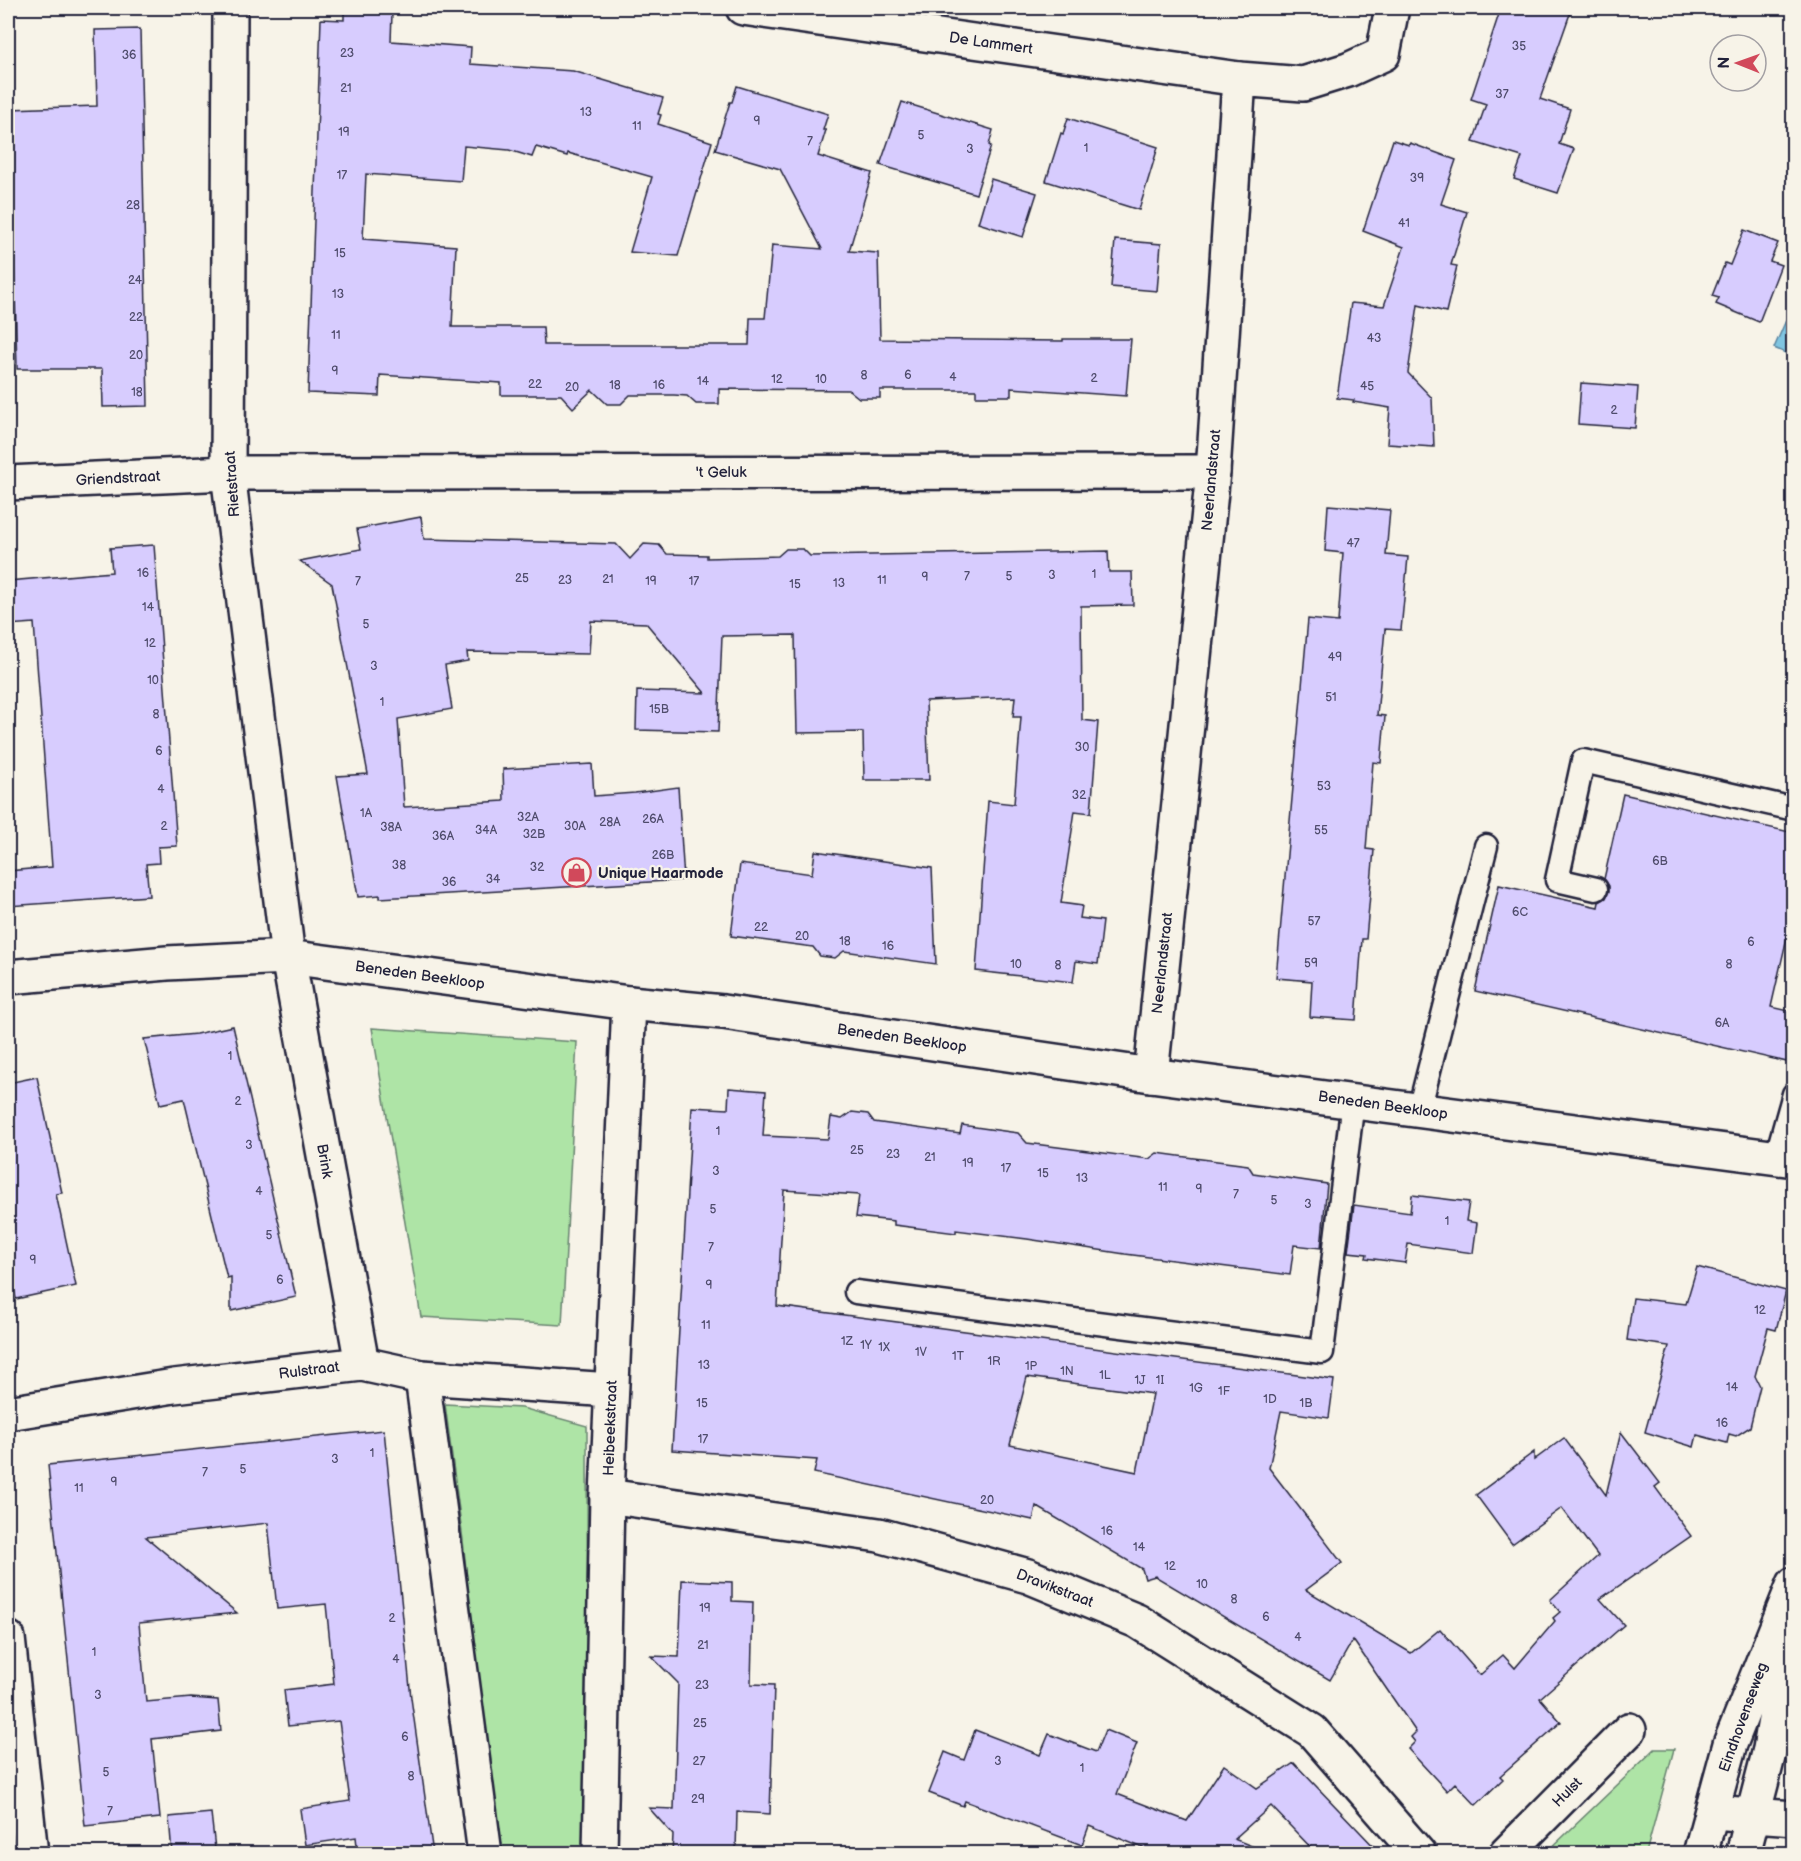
<svg xmlns="http://www.w3.org/2000/svg" width="1801" height="1861" viewBox="0 0 1801 1861" font-family="'Balsamiq Sans',sans-serif">
<style>
.green{fill:#aee4a6;stroke:#688370;stroke-width:1.5}
.water{fill:#80c5e1;stroke:#5a849f;stroke-width:1.5}
.building{fill:#d7ccfe;stroke:#22223b;stroke-width:1.5;fill-rule:evenodd}
.lines{fill:none;stroke-linecap:round;stroke-linejoin:round}
.lane-casing{stroke:#22223b;stroke-width:27}
.street-casing{stroke:#22223b;stroke-width:38}
.secondary-casing{stroke:#22223b;stroke-width:38}
.lane{stroke:#f7f3e8;stroke-width:22}
.street{stroke:#f7f3e8;stroke-width:33}
.secondary{stroke:#f7f3e8;stroke-width:33}
.labels{text-anchor:middle;stroke-width:4.5;stroke-linejoin:round;paint-order:stroke}
.number-label{font-size:12px;fill:#4f4c6c}
.street-label{font-size:15px;fill:#22223b;stroke:#f7f3e8}
.poi-label{font-size:15px;font-weight:bold;fill:#22223b;stroke:#f7f3e8;text-anchor:start}
</style>
<rect width="100%" height="100%" fill="#f7f3e8"/>
<filter id="ink" filterUnits="userSpaceOnUse"><feTurbulence type="fractalNoise" baseFrequency=".0167" numOctaves="2"/><feDisplacementMap in="SourceGraphic" scale="12" xChannelSelector="R" yChannelSelector="G"/><feConvolveMatrix kernelMatrix="1 2 1 2 8 2 1 2 1" color-interpolation-filters="sRGB"/></filter>
<g filter="url(#ink)">
<!-- green -->
<g class="green">
<polygon points="372,1028 577,1042 562,1325 421,1317"/>
<polygon points="445,1404 522,1408 587,1426 588,1853 495,1853 463,1540"/>
<polygon points="1655,1749 1674,1749 1646,1853 1546,1853"/>
</g>
<!-- water -->
<polygon class="water" points="1793,304 1793,356 1774,348"/>
<!-- building -->
<g class="building">
<polygon points="1501,8 1572,8 1540,99 1570,109 1559,144 1574,149 1558,193 1514,179 1522,157 1473,142 1486,104 1471,99"/>
<polygon points="344,11 392,13 391,41 471,47 470,64 573,71 663,98 658,114 661,115 658,124 712,142 678,256 630,252 652,177 568,153 567,156 536,147 532,157 509,150 464,146 461,181 366,174 363,239 456,246 452,327 543,327 544,345 749,345 750,318 765,318 772,245 822,249 780,169 715,150 730,102 732,102 737,86 828,114 823,130 826,130 818,156 872,173 849,251 878,253 880,339 1063,341 1063,339 1131,339 1126,396 1011,388 1011,396 976,396 976,390 880,390 880,398 859,398 849,390 719,389 719,404 696,404 687,396 674,395 630,395 621,404 607,404 592,390 573,408 561,395 501,395 501,383 380,375 379,396 308,393 321,19 344,20"/>
<polygon points="140,29 148,406 103,407 102,369 17,369 10,109 97,106 95,30"/>
<polygon points="902,102 993,130 989,145 991,146 976,194 880,165"/>
<polygon points="1068,118 1158,147 1139,210 1046,181 1061,133 1063,134"/>
<polygon points="1393,140 1409,145 1410,143 1456,160 1441,204 1467,212 1451,265 1457,266 1446,312 1418,305 1408,373 1432,398 1434,447 1387,444 1390,408 1353,402 1354,400 1337,398 1351,303 1384,306 1404,247 1363,231"/>
<polygon points="991,179 1037,193 1023,237 978,223"/>
<polygon points="1744,230 1778,243 1770,261 1781,265 1759,322 1716,304 1719,298 1712,296 1725,263 1730,265"/>
<polygon points="1115,240 1161,244 1157,291 1111,287"/>
<polygon points="1581,383 1638,387 1635,428 1578,424"/>
<polygon points="1328,505 1390,510 1386,555 1408,557 1401,630 1385,629 1377,715 1385,716 1381,763 1373,762 1366,849 1374,850 1366,939 1362,939 1356,1020 1310,1017 1312,981 1276,978 1308,619 1338,622 1343,553 1325,551"/>
<polygon points="421,517 424,539 616,544 630,559 644,544 659,545 667,554 707,555 707,558 778,556 786,549 803,549 810,556 1108,551 1109,572 1132,572 1133,605 1081,606 1082,720 1098,722 1091,813 1075,811 1061,903 1082,906 1080,918 1103,921 1098,964 1076,961 1073,982 976,971 988,801 1014,804 1021,717 1013,717 1015,697 926,701 929,780 864,780 863,732 797,733 795,635 722,636 718,732 636,730 637,691 705,693 646,623 591,621 589,654 467,652 468,661 445,665 452,709 398,719 404,807 504,801 503,769 592,764 594,796 635,793 678,787 684,880 380,898 380,895 358,897 337,776 368,774 332,584 300,561 361,549 357,529"/>
<polygon points="154,545 177,846 158,847 159,863 146,864 149,896 8,906 8,871 52,867 34,623 8,625 8,581 112,572 110,548"/>
<polygon points="1623,794 1794,833 1794,907 1771,1007 1794,1012 1794,1032 1787,1062 1475,991 1499,885 1598,907 1599,902 1606,898 1609,891 1609,886 1604,879"/>
<polygon points="815,851 932,868 936,964 844,951 835,958 820,956 813,947 731,936 740,864 812,874"/>
<polygon points="233,1026 296,1297 231,1311 231,1277 227,1278 184,1099 160,1104 144,1039 196,1034"/>
<polygon points="37,1077 62,1193 56,1194 76,1286 16,1299 8,1264 8,1083"/>
<path d="M729,1088l37,3 -3,45 65,3 3,-22 11,2 10,-7 16,2 6,8 86,12 2,-9 20,3 36,5 9,10 122,16 8,-6 29,4 62,8 5,8 74,11 -6,64 -27,-3 -4,30 -165,-21 -98,-15 -71,-9v3l-62,-8v-4l-38,-4 3,-22 -75,-5 -7,116 557,74 -5,38 -48,-7 -12,57 73,95 -36,27 105,63 29,-24 40,46 23,-20 12,13 40,-47 -2,-3 7,-6 -10,-12 48,-44 -36,-48 -50,36 -36,-49 58,-43v8l30,-22 42,57 15,-63 39,51 -5,4 36,49 -91,63 24,26 -84,73 21,24 -61,54 3,3 -27,26 -21,-22 -8,8 -39,-42 7,-7 -4,-5 5,-5 -63,-92 -23,40 -175,-104 -10,3 -3,-10 -106,-63 -3,14 -219,-47 3,-13 -145,-10 20,-343 36,2zM1027,1377l126,17 -16,78 -127,-27z"/>
<polygon points="1412,1195 1469,1202 1466,1221 1477,1223 1473,1253 1408,1244 1405,1263 1366,1258 1367,1254 1348,1252 1354,1205 1410,1213"/>
<polygon points="1697,1267 1786,1291 1776,1330 1768,1328 1755,1376 1760,1386 1750,1427 1736,1436 1729,1434 1727,1443 1697,1435 1694,1447 1645,1432 1669,1346 1627,1340 1633,1298 1686,1304"/>
<polygon points="384,1430 411,1698 433,1854 358,1854 356,1837 305,1845 300,1809 350,1801 339,1721 288,1726 284,1690 334,1684 330,1643 326,1604 277,1609 268,1523 146,1537 237,1613 139,1623 146,1702 191,1698 218,1700 221,1731 152,1739 160,1818 85,1826 48,1465"/>
<polygon points="682,1580 732,1582 732,1601 753,1602 751,1684 774,1685 770,1814 737,1812 736,1850 723,1849 723,1854 672,1854 673,1835 649,1808 674,1809 678,1683 651,1656 679,1657"/>
<polygon points="975,1730 1040,1755 1049,1734 1096,1752 1105,1730 1137,1743 1117,1794 1187,1821 1224,1765 1257,1788 1294,1763 1381,1854 1317,1854 1271,1806 1234,1839 1264,1851 1263,1854 1158,1854 1089,1826 1082,1845 965,1801 963,1806 929,1793 945,1752 964,1760"/>
<polygon points="211,1813 215,1849 172,1854 169,1817"/>
</g>
<g class="lines">
<defs>
<g id="lane">
<polyline points="1596,889 1557,880 1583,761 1794,809"/>
<polyline points="1419,1110 1486,846"/>
<polyline points="1776,1158 1794,1094"/>
<polyline points="856,1292 1322,1352 1353,1101"/>
</g>
<g id="street">
<polyline points="230,8 228,473 288,957 362,1364"/>
<polyline points="743,8 1239,79"/>
<polyline points="8,483 228,473 1213,472"/>
<polyline points="8,977 167,963 288,957 629,1003 723,1012 1151,1075 1794,1160"/>
<polyline points="1151,1075 1213,472 1239,79 1303,84 1348,70 1383,54 1392,8"/>
<polyline points="422,1377 485,1854"/>
<polyline points="8,1413 174,1386 362,1364 422,1377 611,1390"/>
<polyline points="607,1496 879,1535 1028,1576 1137,1621 1312,1731 1419,1854"/>
<polyline points="8,1638 31,1854"/>
<polyline points="1712,1812 1794,1818"/>
<polyline points="600,1854 607,1496 629,1003"/>
<polyline points="1506,1854 1629,1730"/>
</g>
<g id="secondary">
<polyline points="1700,1854 1730,1744 1794,1584"/>
<polyline points="1743,1854 1770,1749 1791,1627"/>
</g>
</defs>
<!-- lane casing -->
<use href="#lane" class="lane-casing"/>
<!-- street casing -->
<use href="#street" class="street-casing"/>
<!-- secondary casing -->
<use href="#secondary" class="secondary-casing"/>
<!-- lane -->
<use href="#lane" class="lane"/>
<!-- street -->
<use href="#street" class="street"/>
<!-- secondary -->
<use href="#secondary" class="secondary"/>
</g>
</g>
<!-- icons -->
<defs>
<symbol id="shop-ring" viewBox="-11 -11 22 22"><circle r="9.5" fill="#f7f3e8" stroke="#d1495b" stroke-width="1.5"/><path d="M-5-2.5h2.3a2.7 3.5 0 0 1 5.4 0H5L5.5 6h-11ZM-1.5-2.5h3a1.5 2.3 0 0 0-3 0Z" fill="#d1495b"/></symbol>
</defs>
<g fill-rule="evenodd">
<use href="#shop-ring" x="560" y="856" width="33" height="33"/>
</g>
<g class="labels">
<!-- number labels -->
<g class="number-label">
<text x="1519" y="50">35</text>
<text x="347" y="57">23</text>
<text x="129" y="59">36</text>
<text x="346" y="92">21</text>
<text x="1502" y="98">37</text>
<text x="586" y="116">13</text>
<text x="757" y="125">9</text>
<text x="637" y="130">11</text>
<text x="344" y="136">19</text>
<text x="921" y="139">5</text>
<text x="810" y="145">7</text>
<text x="1086" y="152">1</text>
<text x="970" y="153">3</text>
<text x="342" y="179">17</text>
<text x="1417" y="182">39</text>
<text x="133" y="209">28</text>
<text x="1404" y="227">41</text>
<text x="340" y="257">15</text>
<text x="135" y="284">24</text>
<text x="338" y="298">13</text>
<text x="136" y="321">22</text>
<text x="336" y="339">11</text>
<text x="1374" y="342">43</text>
<text x="136" y="359">20</text>
<text x="335" y="375">9</text>
<text x="864" y="379">8</text>
<text x="908" y="379">6</text>
<text x="953" y="381">4</text>
<text x="1094" y="382">2</text>
<text x="777" y="383">12</text>
<text x="821" y="383">10</text>
<text x="703" y="385">14</text>
<text x="535" y="388">22</text>
<text x="615" y="389">18</text>
<text x="659" y="389">16</text>
<text x="1367" y="390">45</text>
<text x="572" y="391">20</text>
<text x="137" y="396">18</text>
<text x="1614" y="414">2</text>
<text x="1353" y="547">47</text>
<text x="143" y="577">16</text>
<text x="1094" y="578">1</text>
<text x="1052" y="579">3</text>
<text x="967" y="580">7</text>
<text x="1009" y="580">5</text>
<text x="925" y="581">9</text>
<text x="522" y="582">25</text>
<text x="608" y="583">21</text>
<text x="565" y="584">23</text>
<text x="882" y="584">11</text>
<text x="358" y="585">7</text>
<text x="651" y="585">19</text>
<text x="694" y="585">17</text>
<text x="839" y="587">13</text>
<text x="795" y="588">15</text>
<text x="148" y="611">14</text>
<text x="366" y="628">5</text>
<text x="150" y="647">12</text>
<text x="1335" y="661">49</text>
<text x="374" y="670">3</text>
<text x="153" y="684">10</text>
<text x="1331" y="701">51</text>
<text x="382" y="706">1</text>
<text x="659" y="713">15B</text>
<text x="156" y="718">8</text>
<text x="1082" y="751">30</text>
<text x="159" y="755">6</text>
<text x="1324" y="790">53</text>
<text x="161" y="793">4</text>
<text x="1079" y="799">32</text>
<text x="366" y="817">1A</text>
<text x="528" y="821">32A</text>
<text x="653" y="823">26A</text>
<text x="610" y="826">28A</text>
<text x="164" y="830">2</text>
<text x="575" y="830">30A</text>
<text x="391" y="831">38A</text>
<text x="486" y="834">34A</text>
<text x="1321" y="834">55</text>
<text x="534" y="838">32B</text>
<text x="443" y="840">36A</text>
<text x="663" y="859">26B</text>
<text x="1660" y="865">6B</text>
<text x="399" y="869">38</text>
<text x="537" y="871">32</text>
<text x="493" y="883">34</text>
<text x="449" y="886">36</text>
<text x="1520" y="916">6C</text>
<text x="1314" y="925">57</text>
<text x="761" y="931">22</text>
<text x="802" y="940">20</text>
<text x="845" y="945">18</text>
<text x="1751" y="946">6</text>
<text x="888" y="950">16</text>
<text x="1311" y="967">59</text>
<text x="1016" y="968">10</text>
<text x="1729" y="968">8</text>
<text x="1058" y="969">8</text>
<text x="1722" y="1027">6A</text>
<text x="230" y="1060">1</text>
<text x="238" y="1105">2</text>
<text x="718" y="1135">1</text>
<text x="249" y="1149">3</text>
<text x="857" y="1154">25</text>
<text x="893" y="1158">23</text>
<text x="930" y="1161">21</text>
<text x="968" y="1167">19</text>
<text x="1006" y="1172">17</text>
<text x="716" y="1175">3</text>
<text x="1043" y="1177">15</text>
<text x="1082" y="1182">13</text>
<text x="1163" y="1191">11</text>
<text x="1199" y="1193">9</text>
<text x="259" y="1195">4</text>
<text x="1236" y="1198">7</text>
<text x="1274" y="1204">5</text>
<text x="1308" y="1208">3</text>
<text x="713" y="1213">5</text>
<text x="1447" y="1225">1</text>
<text x="269" y="1239">5</text>
<text x="711" y="1251">7</text>
<text x="33" y="1264">9</text>
<text x="280" y="1284">6</text>
<text x="709" y="1289">9</text>
<text x="1760" y="1314">12</text>
<text x="706" y="1329">11</text>
<text x="847" y="1345">1Z</text>
<text x="866" y="1349">1Y</text>
<text x="884" y="1351">1X</text>
<text x="921" y="1356">1V</text>
<text x="958" y="1360">1T</text>
<text x="994" y="1365">1R</text>
<text x="704" y="1369">13</text>
<text x="1031" y="1370">1P</text>
<text x="1067" y="1375">1N</text>
<text x="1105" y="1379">1L</text>
<text x="1140" y="1384">1J</text>
<text x="1160" y="1384">1I</text>
<text x="1732" y="1391">14</text>
<text x="1196" y="1392">1G</text>
<text x="1224" y="1395">1F</text>
<text x="1270" y="1403">1D</text>
<text x="702" y="1407">15</text>
<text x="1306" y="1407">1B</text>
<text x="1722" y="1427">16</text>
<text x="703" y="1443">17</text>
<text x="372" y="1457">1</text>
<text x="335" y="1463">3</text>
<text x="243" y="1473">5</text>
<text x="205" y="1476">7</text>
<text x="114" y="1486">9</text>
<text x="79" y="1492">11</text>
<text x="987" y="1504">20</text>
<text x="1107" y="1535">16</text>
<text x="1139" y="1551">14</text>
<text x="1170" y="1570">12</text>
<text x="1202" y="1588">10</text>
<text x="1234" y="1603">8</text>
<text x="705" y="1612">19</text>
<text x="1266" y="1621">6</text>
<text x="392" y="1622">2</text>
<text x="1298" y="1641">4</text>
<text x="703" y="1649">21</text>
<text x="94" y="1656">1</text>
<text x="396" y="1663">4</text>
<text x="702" y="1689">23</text>
<text x="98" y="1699">3</text>
<text x="700" y="1727">25</text>
<text x="405" y="1741">6</text>
<text x="699" y="1765">27</text>
<text x="998" y="1765">3</text>
<text x="1082" y="1772">1</text>
<text x="106" y="1776">5</text>
<text x="411" y="1780">8</text>
<text x="698" y="1803">29</text>
<text x="110" y="1815">7</text>
</g>
<!-- street labels -->
<g class="street-label">
<text transform="translate(991 43) rotate(8)" y="5">De Lammert</text>
<text x="721" y="477">'t Geluk</text>
<text transform="translate(118 478) rotate(-3)" y="5">Griendstraat</text>
<text transform="translate(1211 480) rotate(-85)" y="5">Neerlandstraat</text>
<text transform="translate(232 484) rotate(-94)" y="5">Rietstraat</text>
<text transform="translate(1162 963) rotate(-84)" y="5">Neerlandstraat</text>
<text transform="translate(420 975) rotate(8)" y="5">Beneden Beekloop</text>
<text transform="translate(902 1038) rotate(8)" y="5">Beneden Beekloop</text>
<text transform="translate(1383 1105) rotate(8)" y="5">Beneden Beekloop</text>
<text transform="translate(325 1161) rotate(80)" y="5">Brink</text>
<text transform="translate(309 1370) rotate(-7)" y="5">Rulstraat</text>
<text transform="translate(610 1428) rotate(-88)" y="5">Heibeekstraat</text>
<text transform="translate(1055 1588) rotate(21)" y="5">Dravikstraat</text>
<text transform="translate(1743 1717) rotate(-70)" y="5">Eindhovenseweg</text>
<text transform="translate(1567 1792) rotate(-45)" y="5">Hulst</text>
</g>
<!-- poi labels -->
<g class="poi-label">
<text x="598" y="878">Unique Haarmode</text>
</g>
</g>
<!-- margin -->
<rect width="1801" height="1861" fill="none" stroke="#f7f3e8" stroke-width="30"/>
<rect x="15" y="15" width="1771" height="1831" fill="none" stroke="#22223b" stroke-width="2" filter="url(#ink)"/>
<!-- north arrow -->
<g transform="translate(1738 63) rotate(271)"><circle r="28" fill="#f7f3e8" stroke="#a29fa3" stroke-width="1.5"/>
<path d="M0-4.5L10 22L0 15L-10 22Z" fill="#d1495b"/>
<text y="-9" font-size="16" font-weight="bold" text-anchor="middle" fill="#22223b">N</text>
</g>
</svg>
